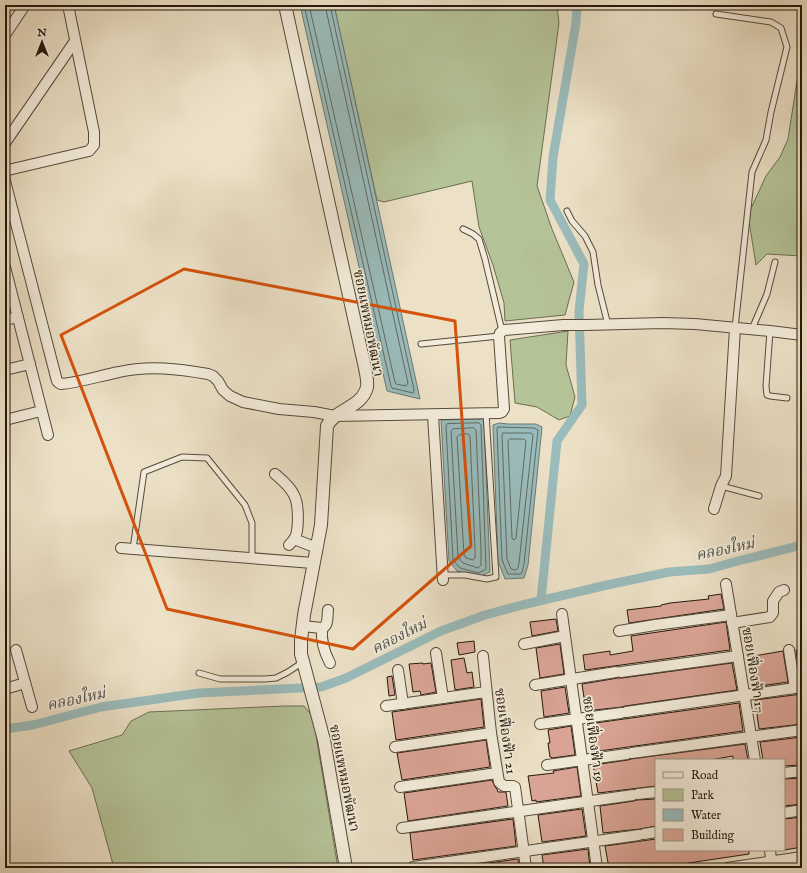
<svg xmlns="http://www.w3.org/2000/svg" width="807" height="873" viewBox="0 0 807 873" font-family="'IM FELL English','Noto Serif Thai',serif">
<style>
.green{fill:#b5c398;stroke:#6c6e52}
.water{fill:#9abcbc;stroke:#6b7a76}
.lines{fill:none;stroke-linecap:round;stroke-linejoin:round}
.shore{stroke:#5f6a64;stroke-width:1}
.canal{stroke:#9abcbc;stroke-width:9}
.building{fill:#dba597;stroke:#24180c}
.service-casing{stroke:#564a3b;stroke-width:7}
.minor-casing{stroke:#564a3b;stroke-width:12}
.tertiary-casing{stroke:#564a3b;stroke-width:14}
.service{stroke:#f3ecdb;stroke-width:5}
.minor{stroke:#f3ecdb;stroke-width:10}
.tertiary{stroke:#f3ecdb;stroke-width:12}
.marked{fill:none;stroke:#d4520c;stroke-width:3;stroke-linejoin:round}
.labels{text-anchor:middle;stroke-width:3.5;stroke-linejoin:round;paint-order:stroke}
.street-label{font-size:14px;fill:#24180c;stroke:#f3ecdb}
.water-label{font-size:15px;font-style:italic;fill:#4d514a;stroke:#f3ecdb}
</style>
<rect width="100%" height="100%" fill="#ece1c7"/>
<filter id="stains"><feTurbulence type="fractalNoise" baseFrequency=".005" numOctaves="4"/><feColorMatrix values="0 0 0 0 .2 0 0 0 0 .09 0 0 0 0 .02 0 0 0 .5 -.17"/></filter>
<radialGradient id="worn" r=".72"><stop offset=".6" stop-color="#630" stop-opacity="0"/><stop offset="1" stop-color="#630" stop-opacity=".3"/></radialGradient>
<!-- green -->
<g class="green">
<polygon points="334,5 557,5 559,23 537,186 552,229 574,282 565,315 505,321 504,303 493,265 479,227 472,181 384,202 377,200"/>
<polygon points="802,49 802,256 767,254 756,265 748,215 766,176 780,157 788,139"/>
<polygon points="568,331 566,365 575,397 570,416 559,420 537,407 515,403 510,340"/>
<polygon points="284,706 304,706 313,717 338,868 114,868 92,788 69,751 122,735 131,721 149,712"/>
</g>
<!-- water -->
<g class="water">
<polygon points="300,5 334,5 420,399 387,391"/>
<polygon points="484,419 490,572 479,577 457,571 449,561 441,420"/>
<polygon points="499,423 508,424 536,424 542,427 528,565 524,578 505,579 498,561 493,425"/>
</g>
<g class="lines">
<!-- shore -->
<g class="shore">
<polyline points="304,5 391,386 392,388 413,393 414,390 330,5"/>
<polyline points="309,5 395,382 396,384 406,386 408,383 325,5"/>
<polygon points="479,423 481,425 486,568 485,570 478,573 460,568 453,560 446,426 447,424"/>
<polygon points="498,427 534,428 538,430 524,564 522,573 520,574 508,574 502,560 497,429"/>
<polygon points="474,428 476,430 481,549 481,565 478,568 463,563 458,557 451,431 453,429"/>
<polygon points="503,433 531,433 533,435 519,563 518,568 516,570 511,569 507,559 502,435"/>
<polygon points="468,434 470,436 475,549 475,558 473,560 466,558 464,555 457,437 459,435"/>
<polygon points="510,439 524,439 526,441 516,538 514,540 512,538 508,441"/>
</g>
<!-- canal -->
<g class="canal">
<polyline points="541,600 557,441 582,405 579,311 584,264 550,200 553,157 576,23 577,5"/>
<polyline points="5,729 33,725 101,707 199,693 321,687 346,678 441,631 485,615 522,605 607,585 669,572 709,569 738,561 802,545"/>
</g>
</g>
<!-- building -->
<g class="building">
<polygon points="721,594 724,609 629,623 627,610 661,606 661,605 670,603 709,599 708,596"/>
<polygon points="556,619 558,631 532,636 530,622"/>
<polygon points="726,622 730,650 585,670 583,655 610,651 610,655 633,651 631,636"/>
<polygon points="474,641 475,652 459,655 457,643"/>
<polygon points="560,644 564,674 540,678 536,648"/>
<polygon points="802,649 802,681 800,681 796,650"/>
<polygon points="783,651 788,682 753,687 748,657"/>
<polygon points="464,658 467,673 472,672 474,687 455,690 451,660"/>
<polygon points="423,663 423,664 431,663 436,692 421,695 420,691 413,692 409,664"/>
<polygon points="732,663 737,690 625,706 622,707 586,711 582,684 618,678 622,678"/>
<polygon points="392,676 395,695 389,696 387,677"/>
<polygon points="565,687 569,713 544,717 541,691"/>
<polygon points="802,694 802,724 759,729 755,700"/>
<polygon points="481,699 484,727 396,740 392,712"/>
<polygon points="739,703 743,731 592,752 588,724"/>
<polygon points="571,726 575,755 552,758 551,757 550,757 548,743 550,743 548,730"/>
<polygon points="802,737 802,765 784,766 784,760 763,760 760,742"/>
<polygon points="486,740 490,767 402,780 397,753"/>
<polygon points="745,744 748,760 733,760 733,756 710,760 656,760 656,786 598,793 593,765 628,760 631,759"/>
<polygon points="577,767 581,796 536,802 536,800 532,801 528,776 554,773 553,771"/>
<polygon points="802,778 802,804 784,806 784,779"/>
<polygon points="492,780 495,787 497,789 498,792 506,792 508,806 408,821 404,793"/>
<polygon points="656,799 656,826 640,829 603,833 600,806 634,801 637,800"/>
<polygon points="582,809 586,836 542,842 538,815"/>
<polygon points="802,817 802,847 784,850 784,819"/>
<polygon points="513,819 516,846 413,860 410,833"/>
<polygon points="656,839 656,850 749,850 749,854 655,868 648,868 647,867 637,868 609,868 605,846"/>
<polygon points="588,849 590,868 544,868 542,855"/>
<polygon points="518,859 519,868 452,868"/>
</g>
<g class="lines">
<defs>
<g id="service">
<polyline points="716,14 771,22 781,28 787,47 771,112 766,140 752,172 735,328"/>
<polyline points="567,211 572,221 585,236 593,252 598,285 608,325"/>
<polyline points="463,229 473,234 479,239 485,259 502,331"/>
<polyline points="752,329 767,294 775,262"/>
<polyline points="770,331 766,386 767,395 770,396 787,398"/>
<polyline points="421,344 499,336"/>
<polyline points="721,486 759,496"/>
<polyline points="133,549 144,472 182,457 207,458 245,505 252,523 252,558"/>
<polyline points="443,574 447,575 465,575 487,579 496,577 486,413"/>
<polyline points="199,673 220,679 265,679 276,678 288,672 303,662"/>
</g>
<g id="minor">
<polyline points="5,35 25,5"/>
<polyline points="5,143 75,41"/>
<polyline points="5,174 8,170 89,151 94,145 94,132 68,5"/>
<path d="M5,181l52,200 2,2 2,1c20,-2 38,-8 58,-12 30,-7 60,-3 89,2l5,2 5,5 5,9 7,6 13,6 36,7 35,3 21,4 164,-3 3,-1 2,-3 -5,-73 1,-3 4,-3 59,-5h23l77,-2 32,1 75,7 32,4"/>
<polyline points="5,267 48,435"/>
<polyline points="5,320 18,317"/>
<polyline points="5,370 30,364"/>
<polyline points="433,415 443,580"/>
<polyline points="5,420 41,411"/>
<path d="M275,474c7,6 15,12 19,21 5,9 5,34 1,43 -2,3 -4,5 -6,7"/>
<polyline points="714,509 721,486 726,476 735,328"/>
<polyline points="294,539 317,548"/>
<polyline points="121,548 313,563"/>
<polyline points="726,584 755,760"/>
<polyline points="562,614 597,868"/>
<polyline points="732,623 770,617 773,613 773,601 779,592 784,590"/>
<path d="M302,626l20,2c7,-2 5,-12 6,-18"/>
<path d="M322,628c-1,12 2,24 8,35"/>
<polyline points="619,631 655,625 731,615"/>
<polyline points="524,644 565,636"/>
<polyline points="16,650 32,707"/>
<polyline points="789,650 795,688"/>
<polyline points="436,653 443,698"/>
<polyline points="483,656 491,733 499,782 504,786 513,786 515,787 526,868"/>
<polyline points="398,670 403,704"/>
<polyline points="621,672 738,656"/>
<polyline points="535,685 616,672"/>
<polyline points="5,689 25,683"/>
<polyline points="386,706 486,692"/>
<polyline points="626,712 802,687"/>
<polyline points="540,724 621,713"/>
<polyline points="395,747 491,733"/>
<polyline points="632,753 802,730"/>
<polyline points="547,765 627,754"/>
<polyline points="784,773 802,771"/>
<polyline points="400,787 497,773"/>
<polyline points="638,794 656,792"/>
<polyline points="784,813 802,810"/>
<polyline points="402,828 633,795"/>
<polyline points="644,834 656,832"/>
<polyline points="770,850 772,868"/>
<polyline points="413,867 639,835"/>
<polyline points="727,868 802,857"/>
</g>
<path id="tertiary" d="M285,5l80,363c1,6 3,13 2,19 -5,21 -32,22 -40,39l-6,99 -17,90 -3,25v14l23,86 22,128"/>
</defs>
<!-- service casing -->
<use href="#service" class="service-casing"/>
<!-- minor casing -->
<use href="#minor" class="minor-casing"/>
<!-- tertiary casing -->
<use href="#tertiary" class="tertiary-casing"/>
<!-- service -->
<use href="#service" class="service"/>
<!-- minor -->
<use href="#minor" class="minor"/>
<!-- tertiary -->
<use href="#tertiary" class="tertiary"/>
</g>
<!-- marked area -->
<path class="marked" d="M184,269l271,52 16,225 -118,103 -186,-40 -106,-274z"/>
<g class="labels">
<!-- street labels -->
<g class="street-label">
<text transform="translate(369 323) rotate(79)" y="5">ซอยแพหมอพัฒนา</text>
<text transform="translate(754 670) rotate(81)" y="5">ซอยเฟื่องฟ้า 17</text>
<text transform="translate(506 731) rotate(82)" y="5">ซอยเฟื่องฟ้า 21</text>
<text transform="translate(594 739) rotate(82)" y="5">ซอยเฟื่องฟ้า 19</text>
<text transform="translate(345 778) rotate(79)" y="5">ซอยแพหมอพัฒนา</text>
</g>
<!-- water labels -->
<g class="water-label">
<text transform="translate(725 549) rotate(-12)" y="5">คลองใหม่</text>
<text transform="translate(399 636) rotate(-27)" y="5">คลองใหม่</text>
<text transform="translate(76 699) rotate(-12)" y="5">คลองใหม่</text>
</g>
</g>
<!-- margin -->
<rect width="807" height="873" fill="none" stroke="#ece1c7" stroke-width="20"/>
<rect x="6" y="6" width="795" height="861" fill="none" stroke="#24180c" stroke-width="2"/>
<rect x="10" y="10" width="787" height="853" fill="none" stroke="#24180c"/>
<!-- legend -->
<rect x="655" y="759" width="130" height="92" fill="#f3ecdb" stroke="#a09788"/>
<rect x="663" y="772" width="20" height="6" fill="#f3ecdb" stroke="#a09788"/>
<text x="691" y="779" font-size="12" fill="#24180c">Road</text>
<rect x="663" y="789" width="20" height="12" fill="#b5c398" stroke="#a09788"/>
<text x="691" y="799" font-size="12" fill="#24180c">Park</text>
<rect x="663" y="809" width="20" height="12" fill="#9abcbc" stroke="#a09788"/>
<text x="691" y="819" font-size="12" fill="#24180c">Water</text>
<rect x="663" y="829" width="20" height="12" fill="#dba597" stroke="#a09788"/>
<text x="691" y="839" font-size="12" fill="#24180c">Building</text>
<!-- north arrow -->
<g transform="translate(42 42)" stroke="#f3ecdb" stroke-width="3" paint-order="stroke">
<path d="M0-3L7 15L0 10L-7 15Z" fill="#24180c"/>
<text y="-6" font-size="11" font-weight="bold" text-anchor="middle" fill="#24180c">N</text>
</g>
<rect width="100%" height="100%" filter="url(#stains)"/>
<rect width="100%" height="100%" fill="url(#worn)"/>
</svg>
